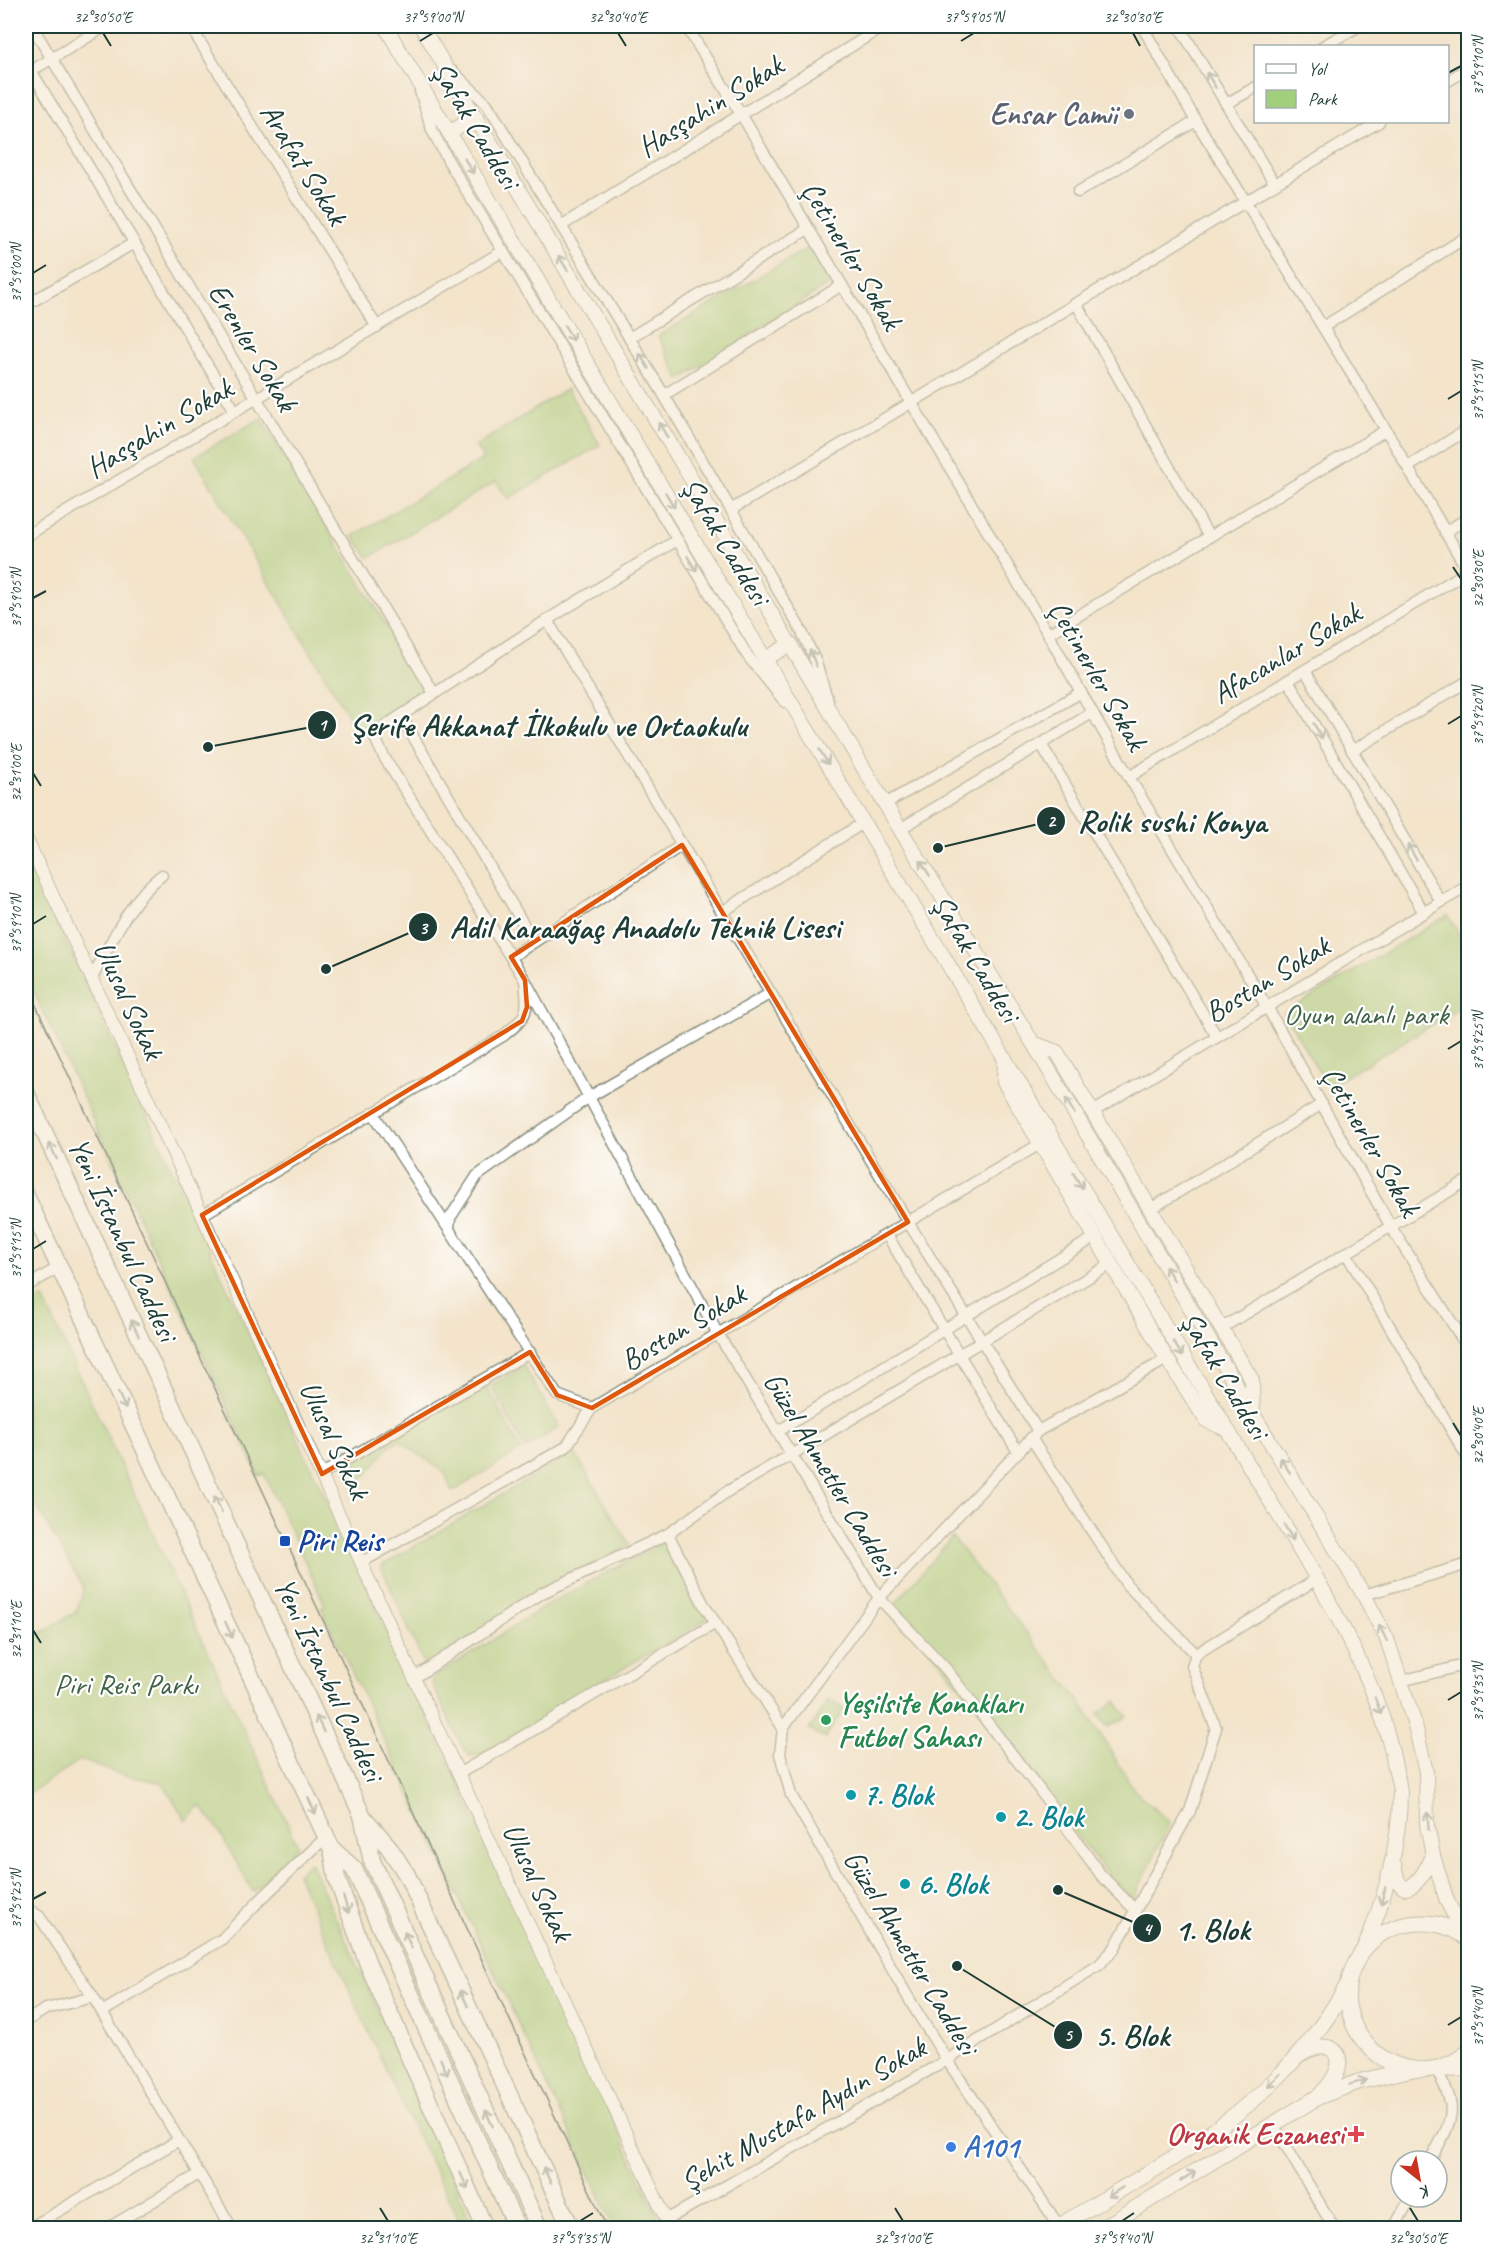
<svg xmlns="http://www.w3.org/2000/svg" width="1494" height="2254" viewBox="0 0 1494 2254" font-family="Caveat,sans-serif">
<style>
.green{fill:#a1cf7c;stroke:#608658;stroke-width:1.5}
.lines{fill:none;stroke-linecap:round;stroke-linejoin:round}
.minor-casing{stroke:#899080;stroke-width:13}
.tertiary-casing{stroke:#899080;stroke-width:14}
.secondary-casing{stroke:#899080;stroke-width:16}
.primary-casing{stroke:#899080;stroke-width:17}
.trunk-casing{stroke:#899080;stroke-width:19}
.minor{stroke:#fff;stroke-width:10}
.tertiary{stroke:#fff;stroke-width:12}
.secondary{stroke:#fff;stroke-width:14}
.primary{stroke:#fff;stroke-width:15}
.trunk{stroke:#fff;stroke-width:16}
.tram{stroke:#1f3d34;stroke-width:1.5}
.oneway{stroke:#8f9e9a}
.marked{fill:none;stroke:#de580e;stroke-width:4.5;stroke-linejoin:round}
.ticks{fill:none;stroke:#1f3d34;stroke-width:2}
.worship-dot{fill:#6b7280;stroke:#fff;stroke-width:2}
.transit-dot{fill:#1a4fb4;stroke:#fff;stroke-width:2}
.leisure-dot{fill:#2e9e5b;stroke:#fff;stroke-width:2}
.culture-dot{fill:#0f9aa8;stroke:#fff;stroke-width:2}
.health-dot{fill:#e0444e;stroke:#fff;stroke-width:2}
.shop-dot{fill:#3f7fe0;stroke:#fff;stroke-width:2}
.labels{text-anchor:middle;stroke-width:4.5;stroke-linejoin:round;paint-order:stroke}
.street-label{font-size:30px;fill:#1f3d34;stroke:#fff}
.worship-label{font-size:30px;font-weight:bold;fill:#5b616d;stroke:#fff;text-anchor:end}
.park-label{font-size:30px;fill:#406246;stroke:#fff}
.transit-label{font-size:30px;font-weight:bold;fill:#164399;stroke:#fff;text-anchor:start}
.leisure-label{font-size:30px;font-weight:bold;fill:#27864d;stroke:#fff;text-anchor:start}
.culture-label{font-size:30px;font-weight:bold;fill:#0d838f;stroke:#fff;text-anchor:start}
.health-label{font-size:30px;font-weight:bold;fill:#be3a42;stroke:#fff;text-anchor:end}
.shop-label{font-size:30px;font-weight:bold;fill:#366cbe;stroke:#fff;text-anchor:start}
.leader{fill:none;stroke:#1f3d34;stroke-width:2}
.callout-dot{fill:#1f3d34;stroke:#fff;stroke-width:2}
.mark-label{font-size:18px;text-anchor:middle;font-weight:bold;fill:#fff}
.callout-label{font-size:32px;text-anchor:middle;font-weight:bold;fill:#1f3d34;stroke:#fff;stroke-width:4.5;stroke-linejoin:round;paint-order:stroke}
.neatline{fill:none;stroke:#1f3d34;stroke-width:2}
.ticks-label{font-size:15px;text-anchor:middle;fill:#1f3d34}
</style>
<rect width="100%" height="100%" fill="#fff"/>
<filter id="ink" filterUnits="userSpaceOnUse"><feTurbulence type="fractalNoise" baseFrequency=".0167" numOctaves="2"/><feDisplacementMap in="SourceGraphic" scale="12" xChannelSelector="R" yChannelSelector="G"/><feConvolveMatrix kernelMatrix="1 2 1 2 8 2 1 2 1" color-interpolation-filters="sRGB"/></filter>
<filter id="wash" filterUnits="userSpaceOnUse"><feTurbulence type="fractalNoise" baseFrequency=".008" numOctaves="4" result="noise"/><feDisplacementMap in="SourceGraphic" scale="24" xChannelSelector="R" yChannelSelector="G"/><feGaussianBlur stdDeviation="1.35" result="paint"/><feColorMatrix in="noise" values="0 0 0 0 0 0 0 0 0 0 0 0 0 0 0 0 0 1.4 0 .05"/><feComposite in="paint" operator="in"/></filter>
<g filter="url(#wash)">
<rect width="100%" height="100%" fill="#f3e4cb"/>
<!-- green -->
<g class="green">
<polygon points="811,246 831,283 680,380 658,336"/>
<polygon points="567,389 600,445 508,499 496,481 369,558 353,536 483,459 475,446"/>
<polygon points="261,418 425,689 359,733 194,457"/>
<polygon points="26,857 444,1752 663,2228 615,2228 321,1607 325,1605 268,1482 264,1474 259,1476 26,975"/>
<polygon points="1448,915 1468,950 1468,1003 1328,1087 1284,1013"/>
<polygon points="43,1298 298,1846 253,1892 216,1826 200,1805 186,1821 163,1783 119,1774 80,1760 26,1795 26,1642 76,1612 84,1588 26,1488 26,1308"/>
<polygon points="524,1366 559,1427 525,1449 491,1385"/>
<polygon points="485,1383 521,1450 452,1492 445,1473 399,1440 390,1445 366,1476 353,1481 344,1463"/>
<polygon points="574,1452 630,1545 503,1618 435,1663 423,1662 381,1566"/>
<polygon points="952,1537 1081,1703 1135,1791 1170,1823 1133,1900 1104,1870 895,1604"/>
<polygon points="661,1543 670,1545 708,1616 706,1620 585,1691 570,1704 484,1755 470,1756 462,1746 432,1683 434,1677 557,1599"/>
<polygon points="829,1699 844,1709 825,1738 809,1730"/>
<polygon points="1116,1701 1127,1717 1108,1727 1097,1714"/>
<polygon points="310,1862 411,2080 474,2228 463,2228 396,2092 297,1874"/>
</g>
</g>
<g filter="url(#ink)">
<g class="lines">
<defs>
<g id="minor">
<polyline points="32,26 434,693"/>
<polyline points="190,26 377,327"/>
<polyline points="686,26 741,114 1048,634 1129,777 1267,1007 1391,1227 1468,1348"/>
<polyline points="1142,26 1196,121 1386,430 1468,571"/>
<polyline points="1179,26 1274,183"/>
<polyline points="1323,46 1359,26"/>
<polyline points="26,62 235,411"/>
<polyline points="452,71 487,104 664,395 801,630 815,660 828,701"/>
<polyline points="26,74 106,26"/>
<polyline points="1448,81 1468,68"/>
<polyline points="420,91 432,130 449,162 747,655 785,702"/>
<polyline points="1226,104 1256,87"/>
<polyline points="1078,192 1196,121"/>
<polyline points="561,226 884,26"/>
<polyline points="1076,303 1209,537"/>
<polyline points="26,305 134,243"/>
<polyline points="1323,327 1468,236"/>
<polyline points="629,338 808,229"/>
<polyline points="664,395 842,285"/>
<polyline points="1408,467 1468,429"/>
<path d="M732,509c217,-127 431,-259 647,-387"/>
<polyline points="1445,532 1468,518"/>
<polyline points="26,536 503,251"/>
<polyline points="547,620 908,1222 1038,1431"/>
<polyline points="1048,634 1386,430"/>
<polyline points="1305,670 1441,902"/>
<polyline points="1288,680 1424,913"/>
<polyline points="401,716 534,942"/>
<polyline points="1041,744 1217,1037"/>
<polyline points="1352,751 1468,681"/>
<polyline points="1129,777 1468,571"/>
<polyline points="885,804 1080,693"/>
<polyline points="900,829 1092,713"/>
<polyline points="722,912 863,823"/>
<polyline points="511,957 682,845"/>
<path d="M91,980c20,-37 38,-80 71,-105"/>
<polyline points="525,980 718,1334 879,1598 783,1728 780,1754 791,1795 915,2009 947,2060 1059,2226"/>
<polyline points="373,1113 557,1395 592,1408"/>
<polyline points="1091,1113 1468,886"/>
<polyline points="1149,1210 1322,1104"/>
<path d="M202,1215l301,-179c26,-21 25,-23 22,-56l-141,-223 -9,-19 4,-8 168,-110 130,-80"/>
<polyline points="449,1228 450,1218 477,1176 589,1097 771,993"/>
<polyline points="887,1235 1018,1452"/>
<polyline points="1346,1253 1468,1458"/>
<polyline points="26,1287 59,1267"/>
<polyline points="1220,1329 1468,1180"/>
<polyline points="777,1432 1095,1237"/>
<polyline points="1031,1438 1127,1585 1196,1654"/>
<polyline points="322,1474 530,1352"/>
<polyline points="668,1534 704,1605 783,1728"/>
<polyline points="362,1562 566,1447 592,1408 1040,1144"/>
<polyline points="1364,1595 1468,1564"/>
<polyline points="414,1678 542,1593 668,1534 728,1491 791,1455 1111,1264"/>
<polyline points="1401,1681 1468,1664"/>
<polyline points="460,1773 716,1623"/>
<polyline points="26,1908 39,1916 93,1997 232,2228"/>
<polyline points="1135,1910 1101,1875 1039,1789 946,1669 879,1598 1038,1431 1167,1359"/>
<polyline points="102,2012 222,1939 258,1902 326,1837"/>
<polyline points="26,2021 46,2009 93,1997"/>
<polyline points="1273,2124 1334,2228"/>
<path d="M1430,2161c22,-41 31,-50 5,-93"/>
<polyline points="666,2220 947,2060 1099,1965 1114,1949 1190,1811 1216,1728 1192,1666 1196,1654 1317,1579"/>
<polyline points="30,2228 179,2140"/>
<polyline points="108,2228 199,2174"/>
<polyline points="1394,2228 1411,2197"/>
</g>
<polyline id="tertiary" points="26,838 202,1215 414,1678 670,2228"/>
<g id="secondary">
<path d="M385,26l932,1553c32,59 66,121 78,188 2,9 5,18 5,27 0,48 -16,110 -36,154"/>
<polyline points="421,26 900,829 1033,1043 1253,1414 1364,1595 1387,1639 1415,1725 1426,1772 1427,1825 1433,1856 1447,1901 1465,1936"/>
<polyline points="449,133 476,117"/>
<polyline points="765,659 791,644"/>
<polyline points="1033,1043 1057,1052 1252,1380 1253,1412"/>
<polyline points="1005,1059 1004,1082 1167,1359 1206,1420 1226,1429"/>
<path d="M1394,1864c6,46 28,15 39,-8"/>
</g>
<g id="primary">
<path d="M1468,1940c-17,-16 -41,-20 -64,-15 -18,4 -34,15 -44,30 -46,71 44,151 108,97"/>
<path d="M1299,2055c38,-23 55,7 23,38"/>
<polyline points="1444,2069 1468,2069"/>
<path d="M1056,2228c73,-45 154,-85 217,-146 29,-28 55,-63 75,-98"/>
<polyline points="1103,2228 1318,2097 1358,2082 1412,2069"/>
</g>
<g id="trunk">
<polyline points="26,1093 362,1815 372,1861 539,2228"/>
<polyline points="26,1196 332,1849 354,1869 517,2228"/>
<polyline points="364,1818 388,1846 407,1875 571,2228"/>
<polyline points="332,1849 337,1879 368,1964 485,2228"/>
</g>
</defs>
<!-- minor casing -->
<use href="#minor" class="minor-casing"/>
<!-- tertiary casing -->
<use href="#tertiary" class="tertiary-casing"/>
<!-- secondary casing -->
<use href="#secondary" class="secondary-casing"/>
<!-- primary casing -->
<use href="#primary" class="primary-casing"/>
<!-- trunk casing -->
<use href="#trunk" class="trunk-casing"/>
<!-- minor -->
<use href="#minor" class="minor"/>
<!-- tertiary -->
<use href="#tertiary" class="tertiary"/>
<!-- secondary -->
<use href="#secondary" class="secondary"/>
<!-- primary -->
<use href="#primary" class="primary"/>
<!-- trunk -->
<use href="#trunk" class="trunk"/>
<!-- tram -->
<polyline class="tram" points="26,984 607,2228"/>
</g>
<!-- one-way arrows -->
<defs><path id="oneway-shaft" d="M-6 0H5M1.5-3L5.5 0L1.5 3" fill="none" stroke-width="1.6" stroke-linecap="round" stroke-linejoin="round" transform="scale(1.5)"/></defs>
<g class="oneway">
<use href="#oneway-shaft" transform="translate(1211 80) rotate(-121)"/>
<use href="#oneway-shaft" transform="translate(469 166) rotate(59)"/>
<use href="#oneway-shaft" transform="translate(563 263) rotate(-121)"/>
<use href="#oneway-shaft" transform="translate(569 333) rotate(59)"/>
<use href="#oneway-shaft" transform="translate(644 361) rotate(-122)"/>
<use href="#oneway-shaft" transform="translate(663 430) rotate(-121)"/>
<use href="#oneway-shaft" transform="translate(670 500) rotate(59)"/>
<use href="#oneway-shaft" transform="translate(692 564) rotate(59)"/>
<use href="#oneway-shaft" transform="translate(813 658) rotate(-112)"/>
<use href="#oneway-shaft" transform="translate(1318 731) rotate(60)"/>
<use href="#oneway-shaft" transform="translate(824 757) rotate(59)"/>
<use href="#oneway-shaft" transform="translate(1412 852) rotate(-120)"/>
<use href="#oneway-shaft" transform="translate(925 868) rotate(-122)"/>
<use href="#oneway-shaft" transform="translate(1070 1106) rotate(-121)"/>
<use href="#oneway-shaft" transform="translate(53 1151) rotate(-115)"/>
<use href="#oneway-shaft" transform="translate(1078 1181) rotate(59)"/>
<use href="#oneway-shaft" transform="translate(1170 1274) rotate(-121)"/>
<use href="#oneway-shaft" transform="translate(135 1328) rotate(-115)"/>
<use href="#oneway-shaft" transform="translate(1178 1349) rotate(59)"/>
<use href="#oneway-shaft" transform="translate(122 1401) rotate(65)"/>
<use href="#oneway-shaft" transform="translate(1285 1465) rotate(-122)"/>
<use href="#oneway-shaft" transform="translate(218 1504) rotate(-115)"/>
<use href="#oneway-shaft" transform="translate(1289 1533) rotate(59)"/>
<use href="#oneway-shaft" transform="translate(229 1630) rotate(65)"/>
<use href="#oneway-shaft" transform="translate(1383 1633) rotate(-116)"/>
<use href="#oneway-shaft" transform="translate(1378 1706) rotate(69)"/>
<use href="#oneway-shaft" transform="translate(320 1724) rotate(-115)"/>
<use href="#oneway-shaft" transform="translate(312 1806) rotate(65)"/>
<use href="#oneway-shaft" transform="translate(1428 1821) rotate(-94)"/>
<use href="#oneway-shaft" transform="translate(1383 1896) rotate(105)"/>
<use href="#oneway-shaft" transform="translate(346 1905) rotate(72)"/>
<use href="#oneway-shaft" transform="translate(408 1940) rotate(-114)"/>
<use href="#oneway-shaft" transform="translate(464 1998) rotate(-115)"/>
<use href="#oneway-shaft" transform="translate(444 2067) rotate(66)"/>
<use href="#oneway-shaft" transform="translate(1274 2080) rotate(135)"/>
<use href="#oneway-shaft" transform="translate(1358 2082) rotate(-17)"/>
<use href="#oneway-shaft" transform="translate(489 2118) rotate(-114)"/>
<use href="#oneway-shaft" transform="translate(547 2175) rotate(-115)"/>
<use href="#oneway-shaft" transform="translate(1188 2176) rotate(-32)"/>
<use href="#oneway-shaft" transform="translate(464 2181) rotate(66)"/>
<use href="#oneway-shaft" transform="translate(1115 2192) rotate(148)"/>
</g>
</g>
<!-- marked area -->
<path d="M0 0H1494V2254H0ZM682,845l226,377 -316,186 -35,-13 -27,-43 -208,122 -120,-259 320,-194 5,-14 -2,-27 -14,-23z" fill="#f3e4cb" fill-opacity=".55" fill-rule="evenodd"/>
<path class="marked" d="M682,845l226,377 -316,186 -35,-13 -27,-43 -208,122 -120,-259 320,-194 5,-14 -2,-27 -14,-23z"/>
<!-- ticks -->
<path class="ticks" d="M103,33l8,13M618,33l8,13M1133,33l7,13M420,41l13,-8M961,41l13,-8M1448,73l13,-7M33,273l13,-8M1448,399l13,-8M1453,567l8,12M33,598l13,-7M1448,724l13,-8M33,773l8,13M33,924l13,-8M1448,1049l13,-8M33,1249l13,-8M1453,1423l8,13M33,1630l8,13M1448,1700l13,-8M33,1899l13,-7M1448,2025l13,-8M380,2208l8,13M895,2208l8,13M1410,2208l8,13M580,2221l13,-8M1122,2221l12,-8"/>
<!-- markers -->
<circle class="worship-dot" cx="1129" cy="114" r="6"/>
<rect class="transit-dot" x="279" y="1535" width="12" height="12" rx="3"/>
<circle class="leisure-dot" cx="826" cy="1720" r="6"/>
<g class="culture-dot">
<circle cx="851" cy="1795" r="6"/>
<circle cx="1001" cy="1817" r="6"/>
<circle cx="905" cy="1884" r="6"/>
</g>
<path class="health-dot" d="M1353 2125h6v6h6v6h-6v6h-6v-6h-6v-6h6z"/>
<circle class="shop-dot" cx="951" cy="2147" r="6"/>
<g class="labels">
<!-- street labels -->
<g class="street-label">
<text transform="translate(710 106) rotate(-32)" y="10">Hasşahin Sokak</text>
<text transform="translate(476 125) rotate(59)" y="10">Şafak Caddesi</text>
<text transform="translate(304 164) rotate(58)" y="10">Arafat Sokak</text>
<text transform="translate(852 255) rotate(59)" y="10">Çetinerler Sokak</text>
<text transform="translate(253 347) rotate(59)" y="10">Erenler Sokak</text>
<text transform="translate(159 428) rotate(-31)" y="10">Hasşahin Sokak</text>
<text transform="translate(726 541) rotate(59)" y="10">Şafak Caddesi</text>
<text transform="translate(1286 653) rotate(-31)" y="10">Afacanlar Sokak</text>
<text transform="translate(1098 675) rotate(60)" y="10">Çetinerler Sokak</text>
<text transform="translate(976 958) rotate(59)" y="10">Şafak Caddesi</text>
<text transform="translate(1267 979) rotate(-31)" y="10">Bostan Sokak</text>
<text transform="translate(129 1000) rotate(65)" y="10">Ulusal Sokak</text>
<text transform="translate(1371 1141) rotate(60)" y="10">Çetinerler Sokak</text>
<text transform="translate(123 1239) rotate(65)" y="10">Yeni İstanbul Caddesi</text>
<text transform="translate(683 1327) rotate(-31)" y="10">Bostan Sokak</text>
<text transform="translate(1225 1375) rotate(59)" y="10">Şafak Caddesi</text>
<text transform="translate(335 1440) rotate(65)" y="10">Ulusal Sokak</text>
<text transform="translate(831 1474) rotate(59)" y="10">Güzel Ahmetler Caddesi</text>
<text transform="translate(329 1679) rotate(65)" y="10">Yeni İstanbul Caddesi</text>
<text transform="translate(538 1882) rotate(65)" y="10">Ulusal Sokak</text>
<text transform="translate(911 1952) rotate(59)" y="10">Güzel Ahmetler Caddesi</text>
<text transform="translate(803 2114) rotate(-30)" y="10">Şehit Mustafa Aydın Sokak</text>
</g>
<!-- worship labels -->
<g class="worship-label">
<text x="1117" y="124">Ensar Camii</text>
</g>
<!-- park labels -->
<g class="park-label">
<text x="1366" y="1024">Oyun alanlı park</text>
<text x="126" y="1694">Piri Reis Parkı</text>
</g>
<!-- transit labels -->
<g class="transit-label">
<text x="297" y="1551">Piri Reis</text>
</g>
<!-- leisure labels -->
<g class="leisure-label">
<text x="838" y="1713">Yeşilsite Konakları<tspan x="838" dy="34">Futbol Sahası</tspan></text>
</g>
<!-- culture labels -->
<g class="culture-label">
<text x="863" y="1805">7. Blok</text>
<text x="1013" y="1827">2. Blok</text>
<text x="917" y="1894">6. Blok</text>
</g>
<!-- health labels -->
<g class="health-label">
<text x="1344" y="2144">Organik Eczanesi</text>
</g>
<!-- shop labels -->
<g class="shop-label">
<text x="963" y="2157">A101</text>
</g>
</g>
<!-- callouts -->
<path class="leader" d="M208 747L322 725M938 848L1051 821M326 969L423 927M1058 1890L1147 1928M957 1966L1068 2035"/>
<g class="callout-dot">
<circle cx="208" cy="747" r="6"/>
<circle cx="938" cy="848" r="6"/>
<circle cx="326" cy="969" r="6"/>
<circle cx="1058" cy="1890" r="6"/>
<circle cx="957" cy="1966" r="6"/>
<circle cx="322" cy="725" r="15"/>
<circle cx="1051" cy="821" r="15"/>
<circle cx="423" cy="927" r="15"/>
<circle cx="1147" cy="1928" r="15"/>
<circle cx="1068" cy="2035" r="15"/>
</g>
<g class="mark-label">
<text x="322" y="731">1</text>
<text x="1051" y="827">2</text>
<text x="423" y="934">3</text>
<text x="1147" y="1935">4</text>
<text x="1068" y="2041">5</text>
</g>
<g class="callout-label">
<text x="548" y="736">Şerife Akkanat İlkokulu ve Ortaokulu</text>
<text x="1172" y="832">Rolik sushi Konya</text>
<text x="645" y="938">Adil Karaağaç Anadolu Teknik Lisesi</text>
<text x="1212" y="1940">1. Blok</text>
<text x="1132" y="2046">5. Blok</text>
</g>
<!-- margin -->
<rect width="1494" height="2254" fill="none" stroke="#fff" stroke-width="66"/>
<!-- legend -->
<rect x="1254" y="45" width="195" height="78" fill="#ffffff" stroke="#a5b1ae" stroke-width="1.5"/>
<rect x="1266" y="64" width="30" height="9" fill="#ffffff" stroke="#a5b1ae" stroke-width="1.5"/>
<text x="1308" y="75" font-size="18" fill="#1f3d34">Yol</text>
<rect x="1266" y="90" width="30" height="18" fill="#a1cf7c" stroke="#a5b1ae" stroke-width="1.5"/>
<text x="1308" y="105" font-size="18" fill="#1f3d34">Park</text>
<!-- north arrow -->
<g transform="translate(1419 2179) rotate(149)"><circle r="28" fill="#ffffff" stroke="#a5b1ae" stroke-width="1.5"/>
<path d="M0-4.5L10 22L0 15L-10 22Z" fill="#c8321e"/>
<text y="-9" font-size="16" font-weight="bold" text-anchor="middle" fill="#1f3d34">K</text>
</g>
<rect x="33" y="33" width="1428" height="2188" class="neatline"/>
<g class="ticks-label">
<text x="103" y="22">32°30'50"E</text>
<text x="433" y="22">37°59'00"N</text>
<text x="618" y="22">32°30'40"E</text>
<text x="974" y="22">37°59'05"N</text>
<text x="1133" y="22">32°30'30"E</text>
<text transform="translate(1478 66) rotate(-90)" y="5">37°59'10"N</text>
<text transform="translate(16 273) rotate(-90)" y="5">37°59'00"N</text>
<text transform="translate(1478 391) rotate(-90)" y="5">37°59'15"N</text>
<text transform="translate(1478 579) rotate(-90)" y="5">32°30'30"E</text>
<text transform="translate(16 598) rotate(-90)" y="5">37°59'05"N</text>
<text transform="translate(1478 716) rotate(-90)" y="5">37°59'20"N</text>
<text transform="translate(16 773) rotate(-90)" y="5">32°31'00"E</text>
<text transform="translate(16 924) rotate(-90)" y="5">37°59'10"N</text>
<text transform="translate(1478 1041) rotate(-90)" y="5">37°59'25"N</text>
<text transform="translate(16 1249) rotate(-90)" y="5">37°59'15"N</text>
<text transform="translate(1478 1436) rotate(-90)" y="5">32°30'40"E</text>
<text transform="translate(16 1630) rotate(-90)" y="5">32°31'10"E</text>
<text transform="translate(1478 1692) rotate(-90)" y="5">37°59'35"N</text>
<text transform="translate(16 1899) rotate(-90)" y="5">37°59'25"N</text>
<text transform="translate(1478 2017) rotate(-90)" y="5">37°59'40"N</text>
<text x="388" y="2243">32°31'10"E</text>
<text x="580" y="2243">37°59'35"N</text>
<text x="903" y="2243">32°31'00"E</text>
<text x="1122" y="2243">37°59'40"N</text>
<text x="1418" y="2243">32°30'50"E</text>
</g>
</svg>
